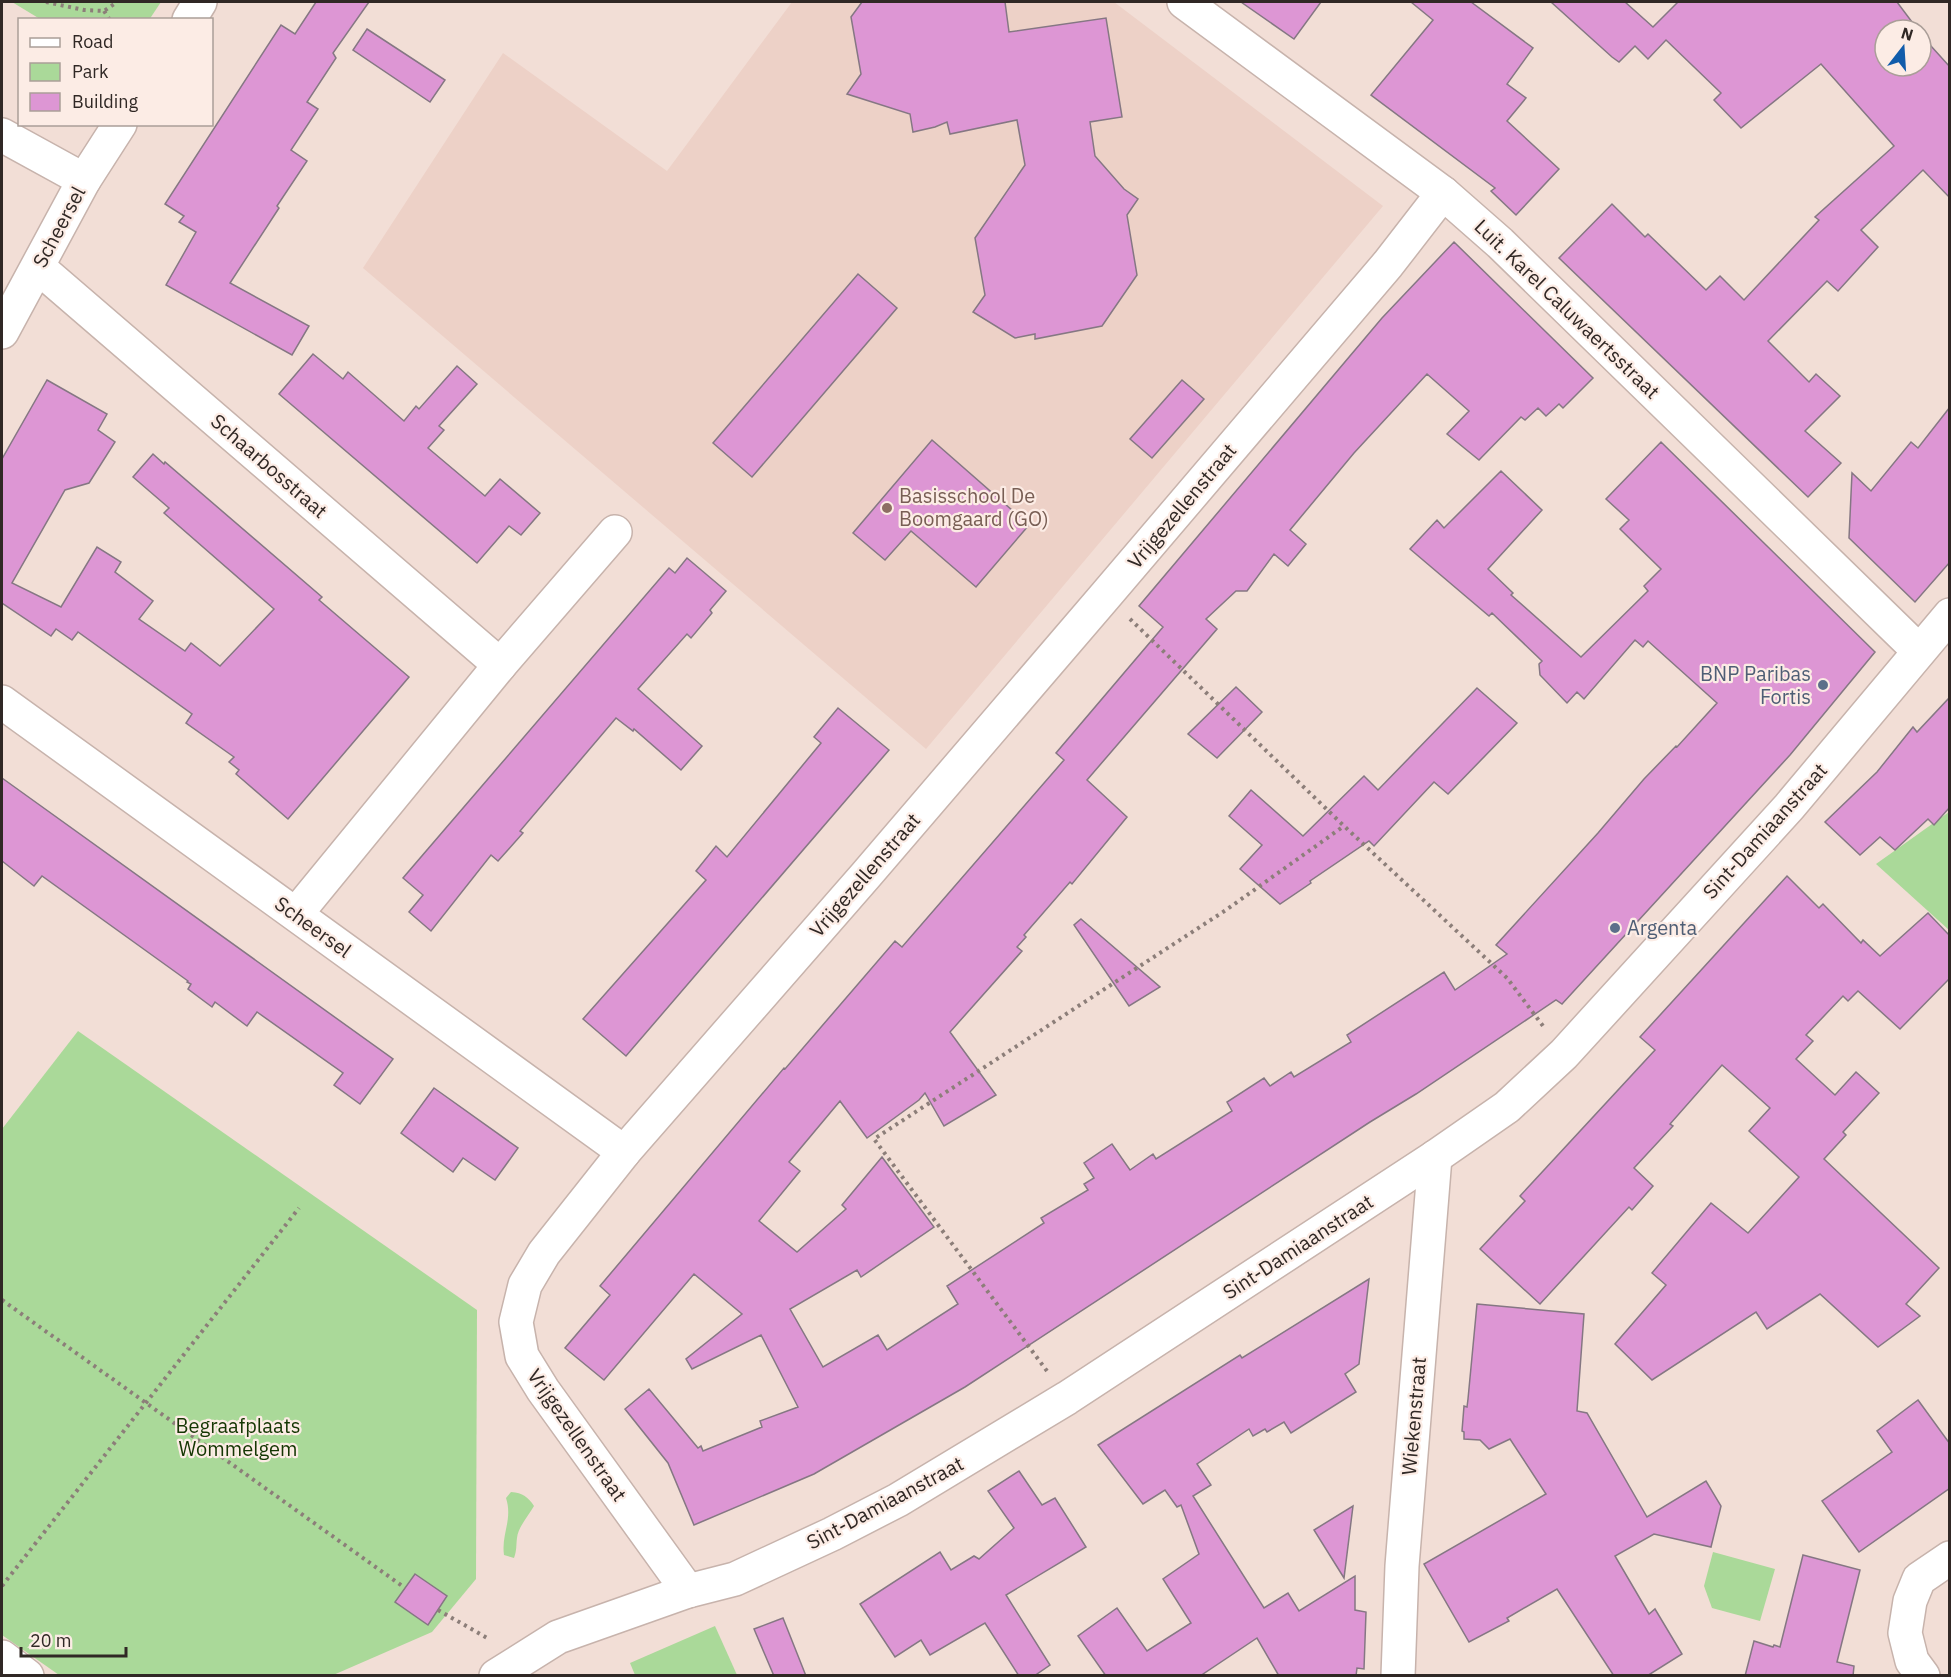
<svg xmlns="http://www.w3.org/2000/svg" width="1951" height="1677" viewBox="0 0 1951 1677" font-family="'IBM Plex Sans',sans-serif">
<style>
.built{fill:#edd1c7}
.green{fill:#aad999}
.building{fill:#dd96d4;stroke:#857783;stroke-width:1.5}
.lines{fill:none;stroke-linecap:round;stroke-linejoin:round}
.minor-casing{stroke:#c7b3ac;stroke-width:36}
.tertiary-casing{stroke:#c7b3ac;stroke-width:36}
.path{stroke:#8c7e79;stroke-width:4;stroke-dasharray:3 4.5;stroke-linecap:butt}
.minor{stroke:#fff;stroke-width:33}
.tertiary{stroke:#fff;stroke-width:33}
.education-dot{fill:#8d6e63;stroke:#fcece5;stroke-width:2}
.service-dot{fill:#5c6f8a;stroke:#fcece5;stroke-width:2}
.labels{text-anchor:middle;stroke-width:4.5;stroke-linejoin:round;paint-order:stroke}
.street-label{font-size:20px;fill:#302825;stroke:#fcece5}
.education-label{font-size:20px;fill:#785e54;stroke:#fcece5;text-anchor:start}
.service-label{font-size:20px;fill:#4e5e75;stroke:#fcece5;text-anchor:end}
.park-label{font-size:20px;fill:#143602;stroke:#fcece5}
</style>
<rect width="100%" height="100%" fill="#f2ded6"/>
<!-- built -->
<polygon class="built" points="792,2 1114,2 1383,206 926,749 363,268 503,53 667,171"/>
<!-- green -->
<g class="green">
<polygon points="12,2 161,2 149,20 40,19"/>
<polygon points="1949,812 1949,930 1876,864"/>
<polygon points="78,1031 477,1310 476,1579 432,1632 331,1676 59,1675 2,1635 2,1129"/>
<path d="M511,1492c12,1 17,5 23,14 -5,9 -16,21 -17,32 -1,7 0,12 -3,20l-10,-3c-3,-21 9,-35 2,-57z"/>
<polygon points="1713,1552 1775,1569 1760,1621 1712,1608 1704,1586"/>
<polygon points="715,1626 737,1675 635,1675 630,1663"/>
</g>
<!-- building -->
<g class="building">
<polygon points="316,2 369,2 333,53 336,58 307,102 318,109 291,150 307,161 277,206 279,208 230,283 309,326 292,355 166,285 196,232 179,222 184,216 165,204 281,25 295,34"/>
<polygon points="862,2 1005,2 1009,32 1106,18 1122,117 1090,122 1095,156 1124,189 1138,199 1127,215 1137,275 1102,326 1035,339 1035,334 1015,338 973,312 985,295 975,238 1025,165 1017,120 950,134 947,122 935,127 913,132 910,114 847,94 861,74 851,17"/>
<polygon points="1241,2 1321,2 1294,39"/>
<polygon points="1411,2 1471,2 1533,48 1507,84 1526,98 1507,121 1559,169 1516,215 1491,191 1495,188 1371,95 1433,20"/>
<polygon points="1551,2 1625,2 1653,27 1678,2 1897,2 1918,30 1885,30 1885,66 1921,66 1921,35 1950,67 1950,198 1923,170 1861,230 1878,247 1838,291 1827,281 1768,341 1809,382 1816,374 1840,396 1805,431 1841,463 1808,497 1559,258 1612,204 1645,237 1648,234 1706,290 1720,276 1744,300 1819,220 1815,217 1894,146 1821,64 1741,128 1714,100 1721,93 1666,40 1648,59 1635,46 1619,62 1612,57"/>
<polygon points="367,29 445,80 430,102 353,50"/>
<polygon points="1454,242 1593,378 1563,408 1559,404 1546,416 1538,408 1525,420 1521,417 1479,460 1447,434 1469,411 1427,374 1354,453 1290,530 1306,544 1288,566 1274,554 1247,591 1236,591 1206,619 1217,629 1087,780 1127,817 1072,884 1070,882 1024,935 1026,937 1017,947 1022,951 950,1032 996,1095 944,1126 925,1093 919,1100 867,1138 840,1101 789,1162 800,1171 759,1221 797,1252 846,1209 842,1205 882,1157 934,1227 861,1277 857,1270 790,1309 823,1367 878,1335 887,1350 958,1304 947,1286 1044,1223 1041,1218 1088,1190 1084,1184 1094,1178 1084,1163 1112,1144 1130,1170 1153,1154 1156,1159 1232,1111 1227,1102 1264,1078 1270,1086 1291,1072 1294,1077 1351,1042 1347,1035 1444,972 1455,990 1507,954 1496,945 1598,833 1644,779 1676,746 1677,747 1717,703 1648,641 1643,647 1635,640 1584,699 1577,692 1567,703 1540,675 1539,664 1542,661 1492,613 1489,616 1410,549 1437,520 1444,528 1501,471 1542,510 1488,569 1513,593 1511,595 1581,657 1648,591 1644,586 1661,569 1620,529 1629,520 1606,499 1661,442 1875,652 1790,755 1562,1004 1556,1000 1416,1094 1370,1122 965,1387 814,1474 694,1525 668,1463 625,1409 649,1389 698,1448 701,1446 703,1451 762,1427 760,1421 798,1407 761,1335 692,1369 686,1359 742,1314 694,1274 604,1380 565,1348 610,1295 600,1286 784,1068 785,1069 895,941 902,947 1064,760 1056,753 1163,627 1139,606 1382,318"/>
<polygon points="858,274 897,308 752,477 713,443"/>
<polygon points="313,354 343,379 348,372 404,421 416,406 419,409 457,366 477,384 439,426 444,430 428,448 485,496 500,479 540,513 521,535 509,526 477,563 279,394"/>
<polygon points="47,380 107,414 98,430 115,442 89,483 65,490 12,583 61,607 97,547 121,562 115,572 153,601 139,619 185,651 191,643 220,666 274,609 164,513 169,508 133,477 153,454 164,464 165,462 322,597 319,600 409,677 288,819 236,774 239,770 229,762 234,757 186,723 192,714 78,632 72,640 56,629 51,636 2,603 2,459"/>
<polygon points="1182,380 1204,399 1152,458 1130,439"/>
<polygon points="1950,407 1950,562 1915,602 1849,538 1852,473 1871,491 1911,442 1918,448"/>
<polygon points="932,440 1029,525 976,587 911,531 885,560 853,533"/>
<polygon points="687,558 726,591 710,610 712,613 691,638 687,634 638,689 702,746 681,770 634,729 633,731 616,718 520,831 523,833 498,861 491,855 431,931 409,912 423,895 403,878 669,568 675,573"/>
<polygon points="1236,687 1262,712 1217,758 1188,734"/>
<polygon points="1477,688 1517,723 1448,794 1434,782 1374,846 1369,841 1310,881 1311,883 1280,904 1240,869 1262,845 1229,816 1251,790 1303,836 1364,776 1378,790"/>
<polygon points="1950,697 1950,807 1934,825 1928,819 1895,850 1880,837 1860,855 1825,822 1877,772 1913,727 1917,732"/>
<polygon points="838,708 889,750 626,1056 583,1019 706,880 696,871 716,846 727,857 821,743 814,737"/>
<polygon points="2,778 393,1059 360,1104 334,1085 343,1073 257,1012 247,1026 215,1002 212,1007 188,989 191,984 187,982 188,981 42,876 34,886 2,861"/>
<polygon points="1787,876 1819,908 1823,904 1861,943 1863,940 1880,956 1928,913 1950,936 1950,978 1900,1029 1858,991 1848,1001 1843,996 1806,1035 1813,1041 1796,1059 1835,1095 1856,1072 1879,1093 1843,1132 1846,1135 1824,1159 1939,1268 1906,1304 1920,1316 1878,1347 1820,1294 1767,1329 1756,1312 1652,1380 1615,1344 1666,1285 1652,1273 1711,1203 1748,1233 1799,1177 1749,1131 1770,1108 1722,1065 1670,1124 1673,1126 1634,1168 1653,1186 1632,1210 1629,1207 1540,1304 1480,1249 1525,1201 1520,1196 1655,1050 1640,1037"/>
<polygon points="1081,919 1160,987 1129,1006 1074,925"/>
<polygon points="434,1088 518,1148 495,1180 463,1158 453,1172 401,1133"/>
<polygon points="1369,1279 1359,1364 1345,1374 1356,1392 1291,1433 1284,1422 1267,1432 1265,1429 1253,1436 1249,1429 1197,1464 1211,1485 1193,1496 1264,1608 1288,1593 1299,1611 1355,1576 1355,1610 1366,1612 1364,1669 1357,1668 1356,1676 1279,1676 1257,1638 1200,1676 1106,1676 1078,1636 1117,1608 1147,1651 1191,1623 1163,1579 1199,1554 1181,1505 1177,1507 1165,1490 1143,1504 1098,1445 1240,1355 1242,1358"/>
<polygon points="1477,1304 1584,1314 1577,1411 1587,1413 1647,1517 1706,1481 1721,1506 1711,1547 1654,1534 1615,1556 1649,1614 1655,1609 1682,1654 1647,1676 1614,1676 1557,1589 1507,1618 1509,1621 1469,1642 1424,1564 1546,1494 1510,1439 1489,1449 1480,1440 1464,1439 1464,1432 1462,1431 1464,1406 1467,1407 1468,1399"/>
<polygon points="1918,1400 1950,1444 1950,1488 1859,1552 1822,1501 1892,1452 1877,1431"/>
<polygon points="1019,1471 1042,1505 1055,1498 1086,1547 1006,1595 1050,1665 1034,1676 1019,1676 985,1623 930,1655 921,1640 895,1657 860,1604 940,1552 951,1570 974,1556 979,1559 1014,1528 988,1491"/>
<polygon points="1353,1506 1344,1578 1314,1530"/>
<polygon points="1803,1555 1860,1570 1837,1662 1854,1666 1853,1676 1745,1676 1754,1641 1773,1647 1774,1645 1780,1647"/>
<polygon points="415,1574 447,1596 428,1625 395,1602"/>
<polygon points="783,1618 806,1676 774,1676 754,1629"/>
</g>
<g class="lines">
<defs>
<g id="minor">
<polyline points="1184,2 1443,193 1500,243 1919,651"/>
<polyline points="189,20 200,2"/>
<polyline points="2,135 84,180"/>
<polyline points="38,267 500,665"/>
<polyline points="2,332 84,180 120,124"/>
<polyline points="2,702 624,1152"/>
<polyline points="296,914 500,665 615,532"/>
<polyline points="688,1591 543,1390 522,1356 516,1322 525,1285 544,1253 624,1152 866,875 1106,595 1388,264 1443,193"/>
<polyline points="2,1657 27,1676"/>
<polyline points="1398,1676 1402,1566 1435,1157"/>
<polyline points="1923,1676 1912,1661 1905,1633 1910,1601 1919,1579 1950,1558"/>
</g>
<polyline id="tertiary" points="496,1676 558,1637 688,1591 735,1579 832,1534 898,1500 1067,1398 1435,1157 1507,1107 1564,1054 1789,807 1950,615"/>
</defs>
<!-- minor casing -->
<use href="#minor" class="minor-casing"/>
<!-- tertiary casing -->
<use href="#tertiary" class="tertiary-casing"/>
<!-- path -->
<g class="path">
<polyline points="46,2 84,10 104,11 117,2"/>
<polyline points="104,11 110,20"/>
<polyline points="1130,619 1344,826 1507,978 1543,1026"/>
<polyline points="2,1300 405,1588"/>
<polyline points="1047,1371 874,1139 1226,910 1344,826"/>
<polyline points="2,1586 299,1208"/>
<polyline points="438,1610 489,1639"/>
</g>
<!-- minor -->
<use href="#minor" class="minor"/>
<!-- tertiary -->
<use href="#tertiary" class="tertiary"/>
</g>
<!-- markers -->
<circle class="education-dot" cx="887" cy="508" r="6"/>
<g class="service-dot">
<circle cx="1823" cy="685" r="6"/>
<circle cx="1615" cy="928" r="6"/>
</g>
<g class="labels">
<!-- street labels -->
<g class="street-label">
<text transform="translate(59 227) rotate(-62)" y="7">Scheersel</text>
<text transform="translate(1567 309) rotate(44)" y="7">Luit. Karel Caluwaertsstraat</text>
<text transform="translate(269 466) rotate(41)" y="7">Schaarbosstraat</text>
<text transform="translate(1182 506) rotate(-50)" y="7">Vrijgezellenstraat</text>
<text transform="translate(1765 831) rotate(-48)" y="7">Sint-Damiaanstraat</text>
<text transform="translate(865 875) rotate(-49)" y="7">Vrijgezellenstraat</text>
<text transform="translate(313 927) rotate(36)" y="7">Scheersel</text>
<text transform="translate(1298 1247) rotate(-33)" y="7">Sint-Damiaanstraat</text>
<text transform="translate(1414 1416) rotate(-85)" y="7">Wiekenstraat</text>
<text transform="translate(577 1435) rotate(55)" y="7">Vrijgezellenstraat</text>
<text transform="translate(885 1503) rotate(-28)" y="7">Sint-Damiaanstraat</text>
</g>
<!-- education labels -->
<g class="education-label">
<text x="899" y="503">Basisschool De<tspan x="899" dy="23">Boomgaard (GO)</tspan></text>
</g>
<!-- service labels -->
<g class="service-label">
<text x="1811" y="681">BNP Paribas<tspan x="1811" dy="23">Fortis</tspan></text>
<text x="1627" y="935" text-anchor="start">Argenta</text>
</g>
<!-- park labels -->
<g class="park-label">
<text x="238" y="1433">Begraafplaats<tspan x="238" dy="23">Wommelgem</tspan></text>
</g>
</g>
<!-- border -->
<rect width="1951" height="1677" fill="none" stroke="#302825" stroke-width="6"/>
<!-- legend -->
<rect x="18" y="18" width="195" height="108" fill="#fcece5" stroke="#aa9e98" stroke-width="1.5"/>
<rect x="30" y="38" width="30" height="9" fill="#ffffff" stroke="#aa9e98" stroke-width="1.5"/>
<text x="72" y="48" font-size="18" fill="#302825">Road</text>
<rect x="30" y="63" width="30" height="18" fill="#aad999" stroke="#aa9e98" stroke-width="1.5"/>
<text x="72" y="78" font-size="18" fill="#302825">Park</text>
<rect x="30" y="93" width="30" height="18" fill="#dd96d4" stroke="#aa9e98" stroke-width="1.5"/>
<text x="72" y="108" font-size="18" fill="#302825">Building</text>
<!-- north arrow -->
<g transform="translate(1903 48) rotate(17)"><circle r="28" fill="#fcece5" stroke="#aa9e98" stroke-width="1.5"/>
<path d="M0-4.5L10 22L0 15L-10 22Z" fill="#115cab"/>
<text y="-9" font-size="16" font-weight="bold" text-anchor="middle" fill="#302825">N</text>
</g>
<!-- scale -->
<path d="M21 1647v9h105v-9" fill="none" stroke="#302825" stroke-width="3"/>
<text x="30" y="1647" font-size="18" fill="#302825" stroke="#fcece5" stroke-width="4.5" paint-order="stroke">20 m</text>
</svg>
